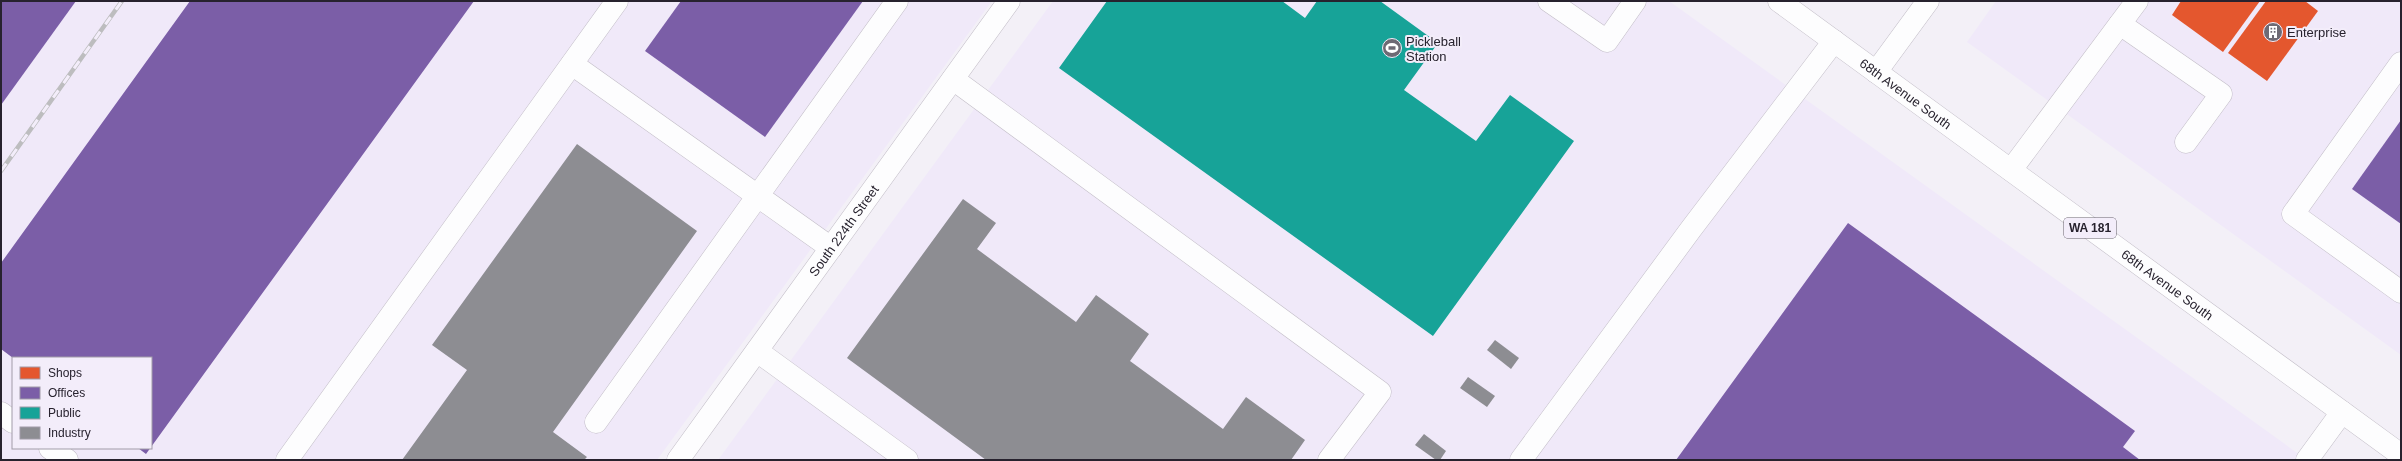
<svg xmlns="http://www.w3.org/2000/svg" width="2402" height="461" viewBox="0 0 2402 461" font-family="Helvetica,sans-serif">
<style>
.built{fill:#f0e9f9;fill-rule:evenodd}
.shops{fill:#e4572e}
.offices{fill:#7b5ea7}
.public{fill:#17a398}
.industry{fill:#8d8d92}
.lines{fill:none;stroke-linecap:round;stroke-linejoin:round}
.minor-casing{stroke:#c2bdc7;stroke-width:23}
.major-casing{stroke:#c2bdc7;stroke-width:23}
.minor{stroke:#fdfdfe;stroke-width:22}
.major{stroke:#fdfdfe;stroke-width:22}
.rail-casing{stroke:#bdbdbf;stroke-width:4.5}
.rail{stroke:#f3edfa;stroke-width:3;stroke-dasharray:9;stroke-linecap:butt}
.labels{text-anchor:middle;stroke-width:4;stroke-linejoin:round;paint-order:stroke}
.shield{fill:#f3edfa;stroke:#645f6b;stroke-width:1}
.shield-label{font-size:12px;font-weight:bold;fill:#27222e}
.poi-label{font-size:13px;fill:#27222e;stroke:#f3edfa;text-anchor:start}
.street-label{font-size:13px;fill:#27222e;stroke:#f3edfa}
</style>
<rect width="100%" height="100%" fill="#f3f0f7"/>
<!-- built -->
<g class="built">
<path d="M1,1h991l-335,459h-656zM13,358h138v90h-138z"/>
<polygon points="1053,1 1669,1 2307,460 718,460"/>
<polygon points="1996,1 2401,1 2401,355 1967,42"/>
</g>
<!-- shops -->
<g class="shops">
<polygon points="2181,1 2260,1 2223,52 2172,15"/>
<polygon points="2266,1 2305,1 2318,11 2267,81 2228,53"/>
</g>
<!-- offices -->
<g class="offices">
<polygon points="1,1 76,1 1,105"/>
<polygon points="190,1 474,1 146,454 138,448 151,448 151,358 13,358 1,349 1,263"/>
<polygon points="681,1 863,1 765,137 645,51"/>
<polygon points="2401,120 2401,224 2352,189"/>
<polygon points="1848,223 2135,431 2123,447 2140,460 1676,460"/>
</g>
<!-- public -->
<polygon class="public" points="1107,1 1282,1 1305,18 1317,1 1380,1 1438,43 1404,90 1476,141 1510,95 1574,141 1433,336 1059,68"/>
<!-- industry -->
<g class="industry">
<polygon points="577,144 697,231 553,432 587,457 584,460 402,460 467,370 432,345"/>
<polygon points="963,199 996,223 977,249 1076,322 1096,295 1149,334 1130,361 1223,429 1246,397 1305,440 1291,460 986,460 847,358"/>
<polygon points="1495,340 1519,358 1511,369 1487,350"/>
<polygon points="1468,377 1495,396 1487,407 1460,388"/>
<polygon points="1424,434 1446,451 1440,460 1436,460 1415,445"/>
</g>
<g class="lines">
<defs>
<g id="minor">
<polyline points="1549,1 1607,41 1635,1"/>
<polyline points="2120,24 2221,94 2186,142"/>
<polyline points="2401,63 2293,214 2401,292"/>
<polyline points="572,64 831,248"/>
<polyline points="1876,72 1928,1"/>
<polyline points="953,79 1380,392 1329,460"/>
<polyline points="2011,170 2137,1"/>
<polyline points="757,351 907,460"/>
<polyline points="1,413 13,422"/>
<polyline points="596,422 897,1"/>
<polyline points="50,448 67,460"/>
<polyline points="287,460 617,1"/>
<path id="s1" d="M678,460l331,-459"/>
<polyline points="1521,460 1691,229 1834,41"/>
<polyline points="2307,460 2342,412"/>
</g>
<g id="major">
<path id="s2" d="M1779,1l622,454"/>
</g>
</defs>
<!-- minor casing -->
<use href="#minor" class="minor-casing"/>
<!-- major casing -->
<use href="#major" class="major-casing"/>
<!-- minor -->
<use href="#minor" class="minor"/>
<!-- major -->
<use href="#major" class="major"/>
<defs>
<polyline id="rail" points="1,171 122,1"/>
</defs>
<!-- rail casing -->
<use href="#rail" class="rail-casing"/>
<!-- rail -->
<use href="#rail" class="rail"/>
</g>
<!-- icons -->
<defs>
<symbol id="building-disc" viewBox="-11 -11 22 22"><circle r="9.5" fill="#6e6a74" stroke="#f3edfa"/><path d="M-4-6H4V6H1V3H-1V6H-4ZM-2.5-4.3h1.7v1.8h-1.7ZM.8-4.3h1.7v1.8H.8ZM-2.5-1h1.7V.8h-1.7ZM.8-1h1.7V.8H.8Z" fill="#fff"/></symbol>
<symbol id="stadium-disc" viewBox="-11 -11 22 22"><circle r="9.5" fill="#6e6a74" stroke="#f3edfa"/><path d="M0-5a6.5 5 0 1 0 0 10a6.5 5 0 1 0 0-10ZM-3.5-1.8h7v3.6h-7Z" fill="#fff"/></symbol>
</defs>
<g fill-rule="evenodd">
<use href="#building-disc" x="2262" y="21" width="22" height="22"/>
<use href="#stadium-disc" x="1381" y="37" width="22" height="22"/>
</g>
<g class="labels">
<!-- shield labels -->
<rect class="shield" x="2064" y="218" width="52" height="20" rx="3"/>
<g class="shield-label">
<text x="2090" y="232">WA 181</text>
</g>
<!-- poi labels -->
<g class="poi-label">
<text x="2287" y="37">Enterprise</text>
<text x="1406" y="46">Pickleball<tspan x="1406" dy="15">Station</tspan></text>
</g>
<!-- street labels -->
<g class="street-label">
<text dy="5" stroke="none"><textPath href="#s2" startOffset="157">68th Avenue South</textPath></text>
<text dy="5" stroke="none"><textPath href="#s1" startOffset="283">South 224th Street</textPath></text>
<text dy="5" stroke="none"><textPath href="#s2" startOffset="481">68th Avenue South</textPath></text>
</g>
</g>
<!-- border -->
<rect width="2402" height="461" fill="none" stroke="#27222e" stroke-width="4"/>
<!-- legend -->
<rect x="12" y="357" width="140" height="92" fill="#f3edfa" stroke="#a19ca8"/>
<rect x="20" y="367" width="20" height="12" fill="#e4572e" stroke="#a19ca8"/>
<text x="48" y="377" font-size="12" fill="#27222e">Shops</text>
<rect x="20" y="387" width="20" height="12" fill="#7b5ea7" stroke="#a19ca8"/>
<text x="48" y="397" font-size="12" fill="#27222e">Offices</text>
<rect x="20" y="407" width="20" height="12" fill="#17a398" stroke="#a19ca8"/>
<text x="48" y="417" font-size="12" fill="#27222e">Public</text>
<rect x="20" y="427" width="20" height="12" fill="#8d8d92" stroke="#a19ca8"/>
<text x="48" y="437" font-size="12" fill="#27222e">Industry</text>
</svg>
